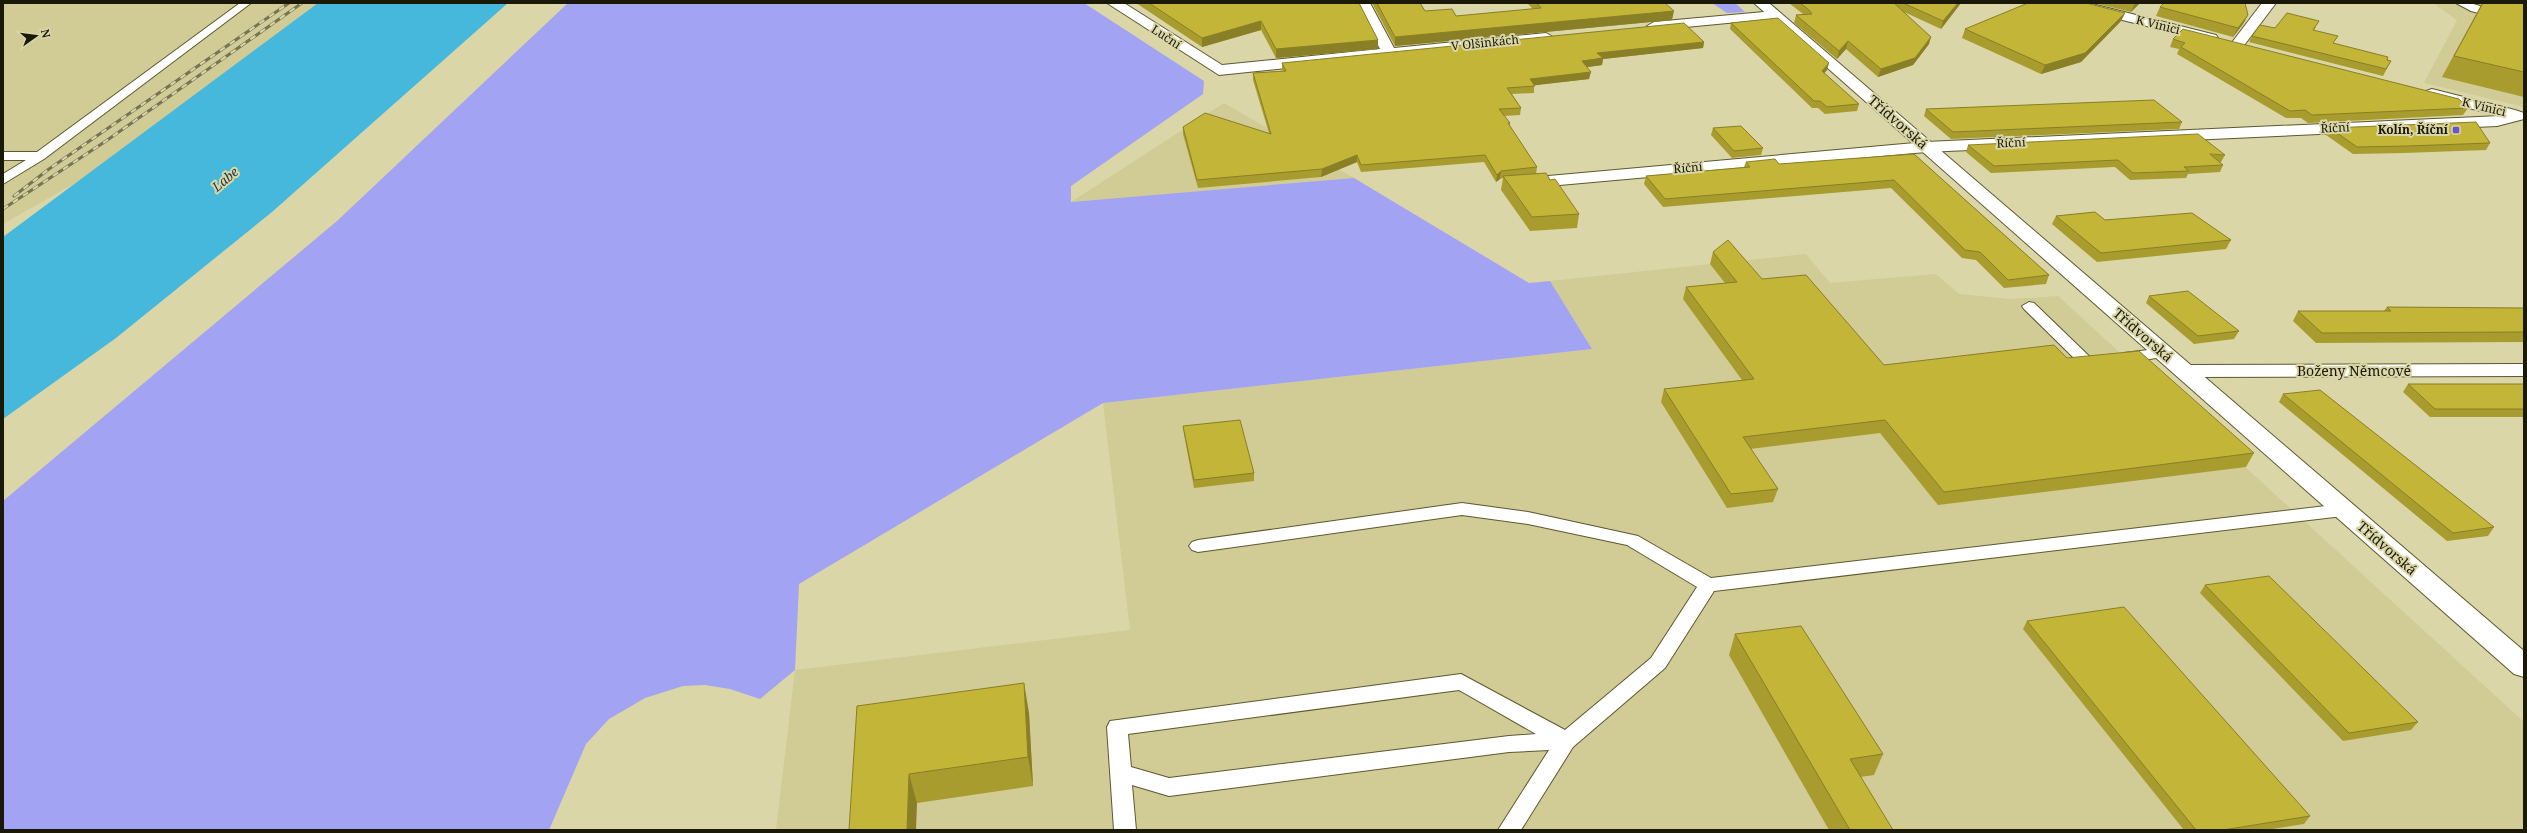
<svg xmlns="http://www.w3.org/2000/svg" width="2527" height="833" viewBox="0 0 2527 833" font-family="'Noto Serif',serif">
<style>
.built{fill:#d1cb96}
.green{fill:#a2a3f2}
.water{fill:#45b8dc}
.lines{fill:none;stroke-linecap:round;stroke-linejoin:round}
.lane-casing{stroke:#5d582e;stroke-width:2}
.street-casing{stroke:#5d582e;stroke-width:2}
.secondary-casing{stroke:#5d582e;stroke-width:2}
.lane{fill:#fff;fill-rule:evenodd}
.street{fill:#fff;fill-rule:evenodd}
.secondary{fill:#fff;fill-rule:evenodd}
.rail-casing{stroke:#777455;stroke-width:3}
.rail{stroke:#dad6a7;stroke-width:2;stroke-dasharray:6;stroke-linecap:butt}
.wall{fill:#a89c2f}
.shaded-wall{fill:#887f26}
.building{fill:#c3b537;stroke:#887f26}
.poi-dot{fill:#6257d0;stroke:#dad6a7;stroke-width:1.5}
.labels{text-anchor:middle;stroke-width:4;stroke-linejoin:round;paint-order:stroke}
.far-street-label{font-size:12px;fill:#1a1807;stroke:#dad6a7}
.far-poi-label{font-size:12px;font-weight:bold;fill:#1a1807;stroke:#dad6a7;text-anchor:end}
.far-water-label{font-size:13px;font-style:italic;fill:#233b44;stroke:#dad6a7}
.street-label{font-size:14px;fill:#1a1807;stroke:#dad6a7}
</style>
<rect width="100%" height="100%" fill="#dad6a7"/>
<!-- built -->
<g class="built">
<polygon points="3,3 318,3 84,178 3,224"/>
<polygon points="2433,3 2524,3 2524,107 2424,83 2457,20"/>
<polygon points="1224,103 1354,178 1071,202"/>
<polygon points="1806,254 1830,283 1936,274 1959,294 2010,299 2058,296 2524,722 2524,830 776,830 795,670 1130,630 1103,403 1592,349 1550,281"/>
</g>
<!-- green -->
<g class="green">
<polygon points="568,3 1084,3 1204,81 1203,94 1071,186 1071,202 1354,178 1529,283 1550,281 1592,349 1103,403 799,584 795,670 760,699 730,689 705,685 683,686 645,698 609,719 586,744 549,830 3,830 3,501 337,221"/>
<polygon points="1712,3 1735,3 1745,12 1727,13"/>
</g>
<!-- water -->
<polygon class="water" points="318,3 508,3 272,212 116,338 3,419 3,237"/>
<g class="lines">
<defs>
<g id="lane">
<polygon points="240,3 251,3 44,159 3,184 3,174 26,160 3,160 3,152 37,152"/>
<polygon points="2456,3 2470,3 2524,19 2524,25 2471,11"/>
<polygon points="2029,302 2034,303 2091,358 2106,358 2109,361 2106,364 2087,368 2082,366 2024,309 2022,306"/>
<polygon points="2164,348 2169,350 2172,353 2169,356 2124,363 2116,358 2124,353"/>
<path d="M1462,503l66,9 110,24 73,42 632,-74 6,2 3,4 -3,4 -6,2 -629,75 -49,77 -92,79 -52,83h-23l51,-80 -40,2 -340,44 -37,-11 4,45h-22l-7,-103 3,-6 351,-47 104,56 86,-72 46,-71 -70,-42 -99,-21 -66,-9 -264,37 -6,-2 -3,-4 3,-4 6,-2zM1459,690l77,44 -27,2 -340,42 -38,-11 -3,-33z"/>
</g>
<g id="street">
<polygon points="1107,3 1124,3 1222,65 1380,49 1356,3 1370,3 1394,48 1546,33 1553,37 1546,41 1219,75"/>
<polygon points="2064,3 2088,3 2216,35 2218,38 2211,42 2066,6"/>
<polygon points="2262,3 2276,3 2242,48 2232,48 2230,45"/>
<polygon points="1775,11 1782,15 1780,18 1654,30 1647,26 1654,22"/>
<polygon points="2432,89 2515,110 2524,113 2524,119 2497,126 1926,152 1526,188 1520,187 1517,183 1520,179 1526,178 1926,142 2500,116 2426,97 2424,94 2426,91"/>
<polygon points="2524,364 2524,376 2184,377 2177,376 2173,371 2177,366 2184,365"/>
</g>
<polygon id="secondary" points="1754,3 1769,3 2524,651 2524,677 2514,674"/>
</defs>
<!-- lane casing -->
<use href="#lane" class="lane-casing"/>
<!-- street casing -->
<use href="#street" class="street-casing"/>
<!-- secondary casing -->
<use href="#secondary" class="secondary-casing"/>
<!-- lane -->
<use href="#lane" class="lane"/>
<!-- street -->
<use href="#street" class="street"/>
<!-- secondary -->
<use href="#secondary" class="secondary"/>
<defs>
<g id="rail">
<polyline points="14,196 49,169 289,3"/>
<polyline points="3,209 106,141 302,3"/>
</g>
</defs>
<!-- rail casing -->
<use href="#rail" class="rail-casing"/>
<!-- rail -->
<use href="#rail" class="rail"/>
</g>
<!-- wall -->
<g class="wall">
<polygon points="1136,3 1359,3 1378,40 1378,49 1276,58 1261,30 1202,47"/>
<polygon points="1372,3 1420,3 1425,11 1456,16 1533,9 1527,3 1665,3 1672,20 1395,46"/>
<polygon points="1789,3 1961,3 1941,29 1904,12 1929,44 1913,65 1878,77 1846,49 1837,59 1794,23 1796,15 1803,14"/>
<polygon points="2094,3 2140,3 2131,12"/>
<polygon points="2482,3 2524,3 2524,97 2442,77"/>
<polygon points="2160,7 2248,15 2243,24 2233,37 2156,16"/>
<polygon points="2125,13 2121,21 2081,62 2041,74 1962,38 1965,29"/>
<polygon points="1731,23 1827,70 1824,73 1859,104 1857,111 1825,114 1818,108 1812,108 1730,29"/>
<polygon points="2316,27 2314,30 2334,43 2391,61 2383,76 2249,42 2252,36 2275,28"/>
<polygon points="2173,39 2468,108 2463,115 2308,123 2301,118 2286,118 2177,54 2179,49 2170,47"/>
<polygon points="1704,42 1703,48 1603,59 1602,65 1587,67 1589,79 1534,85 1534,93 1512,94 1521,108 1520,115 1504,116 1510,123 1510,127 1537,167 1536,174 1550,180 1579,214 1577,228 1530,231 1501,190 1503,178 1500,179 1496,182 1484,162 1361,172 1357,162 1321,177 1198,188 1183,134 1183,127 1269,133 1253,80 1253,73 1283,71 1282,70 1282,63"/>
<polygon points="2006,106 2182,122 2179,129 1951,139 1924,116 1926,109"/>
<polygon points="1713,128 1763,148 1761,155 1732,158 1711,135"/>
<polygon points="2330,128 2490,143 2486,150 2404,153 2353,154 2326,135"/>
<polygon points="1968,145 2225,155 2221,162 2219,162 2223,165 2220,172 2188,174 2186,178 2130,180 2115,167 1991,173 1966,152"/>
<polygon points="1914,154 2049,275 2046,284 2004,288 1976,260 1962,258 1891,188 1663,207 1644,184 1646,176 1744,167 1746,162 1779,164"/>
<polygon points="2056,216 2105,220 2231,240 2226,249 2097,262 2052,224"/>
<polygon points="1713,252 1762,279 1884,365 2067,358 2254,453 2246,467 1938,505 1880,433 1750,449 1778,489 1773,502 1727,508 1661,402 1664,389 1742,380 1683,299 1686,287 1725,283 1710,264"/>
<polygon points="2149,296 2239,331 2234,339 2194,344 2146,303"/>
<polygon points="2387,307 2524,308 2524,342 2316,343 2293,321 2298,311 2384,311"/>
<polygon points="2408,384 2524,384 2524,417 2430,417 2403,392"/>
<polygon points="2283,394 2494,527 2488,536 2447,541 2279,402"/>
<polygon points="1183,426 1254,473 1254,481 1194,488 1184,434"/>
<polygon points="2205,585 2418,722 2411,730 2343,741 2200,593"/>
<polygon points="2027,621 2310,816 2304,824 2266,830 2184,830 2023,629"/>
<polygon points="1735,634 1883,754 1874,775 1860,777 1893,830 1829,830 1729,655"/>
<polygon points="857,706 1029,713 1033,786 917,803"/>
</g>
<!-- shaded-wall -->
<g class="shaded-wall">
<polygon points="1958,3 1961,3 1941,29 1943,21"/>
<polygon points="2135,3 2140,3 2131,12"/>
<polygon points="1674,11 1672,20 1395,46 1395,37"/>
<polygon points="2125,13 2121,21 2081,62 2041,74 2045,65"/>
<polygon points="2248,15 2243,24 2233,37 2238,28"/>
<polygon points="1261,21 1261,30 1202,47 1202,38"/>
<polygon points="1931,37 1929,44 1913,65 1878,77 1881,69"/>
<polygon points="1378,40 1378,49 1276,58 1276,49"/>
<polygon points="1848,41 1846,49 1837,59 1839,51"/>
<polygon points="1704,42 1703,48 1603,59 1602,65 1581,68 1582,61 1597,53"/>
<polygon points="1829,63 1827,70 1820,78 1822,71"/>
<polygon points="1591,72 1589,79 1529,86 1530,79"/>
<polygon points="1357,155 1357,162 1321,177 1322,169"/>
<polygon points="1501,171 1500,179 1496,182 1497,175"/>
<polygon points="1024,683 1029,713 1033,786 1028,757"/>
<polygon points="909,774 917,803 916,830 907,830"/>
</g>
<!-- building -->
<g class="building">
<polygon points="1149,3 1359,3 1378,40 1276,49 1261,21 1202,38"/>
<polygon points="1377,3 1420,3 1425,11 1452,9 1456,16 1541,8 1537,3 1665,3 1674,11 1395,37"/>
<polygon points="1800,3 1894,3 1931,37 1915,58 1881,69 1848,41 1839,51 1796,15 1812,14 1809,10"/>
<polygon points="1903,3 1958,3 1943,21"/>
<polygon points="2028,3 2086,3 2125,13 2085,53 2045,65 1965,29"/>
<polygon points="2164,3 2245,3 2248,15 2238,28 2160,7"/>
<polygon points="2483,3 2524,3 2524,72 2454,56"/>
<polygon points="2287,13 2319,21 2313,30 2338,36 2333,43 2388,57 2387,60 2391,61 2386,69 2252,36 2260,25 2275,28"/>
<polygon points="1778,18 1829,63 1822,71 1859,104 1827,107 1820,101 1814,101 1731,23"/>
<polygon points="1684,23 1704,42 1597,53 1603,58 1582,61 1591,72 1530,79 1535,86 1507,88 1521,108 1499,109 1510,123 1508,123 1537,167 1501,171 1497,175 1485,155 1361,165 1357,155 1322,169 1197,180 1183,127 1205,113 1271,134 1253,73 1286,71 1282,63"/>
<polygon points="2183,29 2459,99 2468,108 2312,115 2305,110 2290,111 2181,47 2185,43 2173,39"/>
<polygon points="2154,100 2182,122 1953,132 1926,109"/>
<polygon points="2476,122 2490,143 2408,146 2357,147 2330,128"/>
<polygon points="1741,126 1763,148 1734,151 1713,128"/>
<polygon points="2198,134 2225,155 2210,154 2223,165 2184,167 2189,171 2133,173 2118,160 1994,166 1968,145"/>
<polygon points="1914,154 2049,275 2008,280 1980,252 1965,250 1894,180 1665,199 1646,176 1750,167 1746,162 1775,159 1779,164"/>
<polygon points="1546,173 1550,180 1555,179 1579,214 1532,217 1503,176"/>
<polygon points="2095,212 2105,220 2192,213 2231,240 2101,253 2056,216"/>
<polygon points="1728,240 1762,279 1806,275 1884,365 2054,345 2067,358 2139,351 2254,453 1944,492 1885,420 1743,437 1778,489 1731,494 1664,389 1754,379 1686,287 1737,282 1713,252"/>
<polygon points="2188,291 2239,331 2198,336 2149,296"/>
<polygon points="2387,307 2524,308 2524,332 2322,333 2298,311 2391,311"/>
<polygon points="2408,384 2524,384 2524,409 2435,409"/>
<polygon points="2320,390 2494,527 2453,533 2283,394"/>
<polygon points="1240,420 1254,473 1194,480 1183,426"/>
<polygon points="2269,576 2418,722 2349,733 2205,585"/>
<polygon points="2124,607 2310,816 2223,830 2196,830 2027,621"/>
<polygon points="1801,626 1883,754 1850,759 1893,830 1850,830 1735,634"/>
<polygon points="1024,683 1028,757 909,774 907,830 849,830 857,706"/>
</g>
<!-- markers -->
<rect class="poi-dot" x="2452" y="126" width="8" height="8" rx="2"/>
<g class="labels">
<!-- far-street labels -->
<g class="far-street-label">
<text transform="translate(2158 25) rotate(14)" y="4">K Vinici</text>
<text transform="translate(1166 37) rotate(33)" y="4">Luční</text>
<text transform="translate(1485 43) rotate(-6)" y="4">V Olšinkách</text>
<text transform="translate(2484 107) rotate(14)" y="4">K Vinici</text>
<text transform="translate(2335 128) rotate(-3)" y="4">Říční</text>
<text transform="translate(2011 143) rotate(-3)" y="4">Říční</text>
<text transform="translate(1688 168) rotate(-5)" y="4">Říční</text>
</g>
<!-- far-poi labels -->
<g class="far-poi-label">
<text x="2448" y="134">Kolín, Říční</text>
</g>
<!-- far-water labels -->
<g class="far-water-label">
<text transform="translate(225 179) rotate(-40)" y="5">Labe</text>
</g>
<!-- street labels -->
<g class="street-label">
<text transform="translate(1898 122) rotate(41)" y="5">Třídvorská</text>
<text transform="translate(2143 335) rotate(41)" y="5">Třídvorská</text>
<text x="2354" y="376">Boženy Němcové</text>
<text transform="translate(2387 548) rotate(41)" y="5">Třídvorská</text>
</g>
</g>
<!-- border -->
<rect width="2527" height="833" fill="none" stroke="#1a1807" stroke-width="8"/>
<!-- north arrow -->
<g transform="translate(36 36) rotate(76)" stroke="#dad6a7" stroke-width="3" paint-order="stroke">
<path d="M0-3L7 15L0 10L-7 15Z" fill="#1a1807"/>
<text y="-6" font-size="11" font-weight="bold" text-anchor="middle" fill="#1a1807">N</text>
</g>
</svg>
